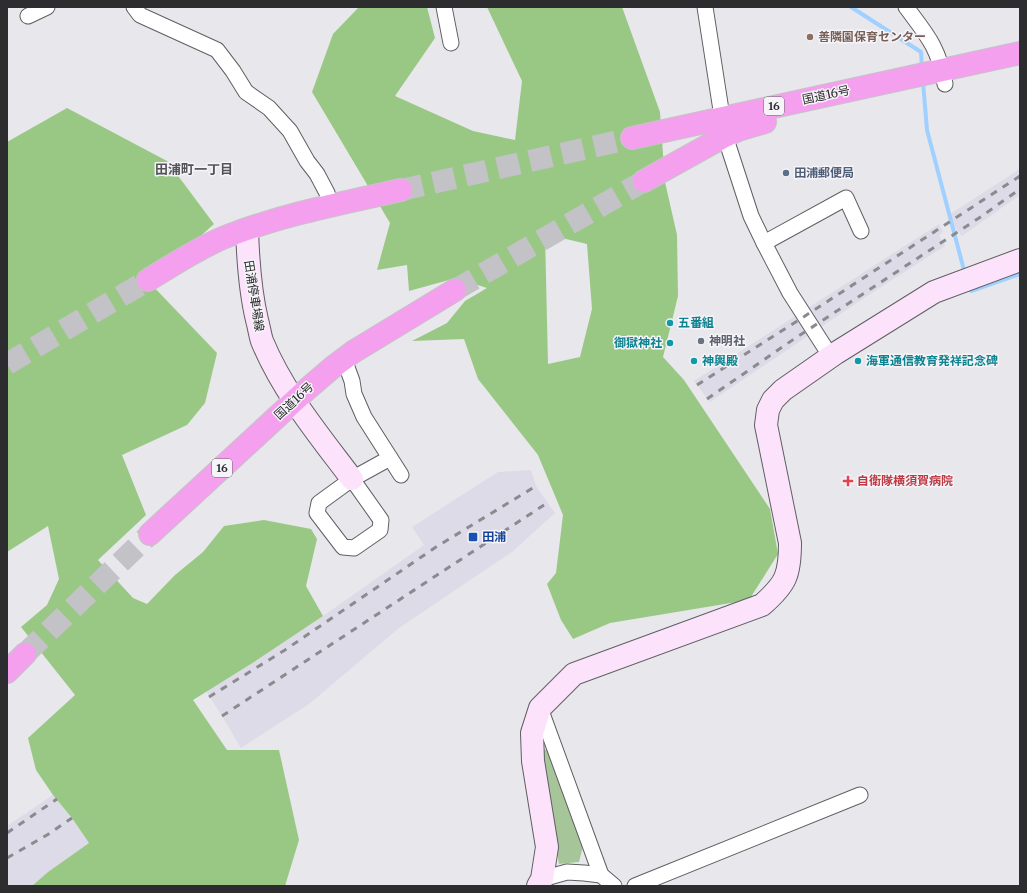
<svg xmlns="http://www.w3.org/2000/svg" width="1027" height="893" viewBox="0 0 1027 893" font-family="Merriweather,'Noto Sans JP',serif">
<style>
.built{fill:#dddbe7}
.green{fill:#a6c599}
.forest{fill:#99c885;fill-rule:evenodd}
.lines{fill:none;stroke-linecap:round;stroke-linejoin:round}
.stream{stroke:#a0d0ff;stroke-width:4}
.highway-tunnel{stroke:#c3c2c6;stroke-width:22;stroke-dasharray:22 11;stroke-linecap:butt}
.street-casing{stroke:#5f5f63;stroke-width:17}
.secondary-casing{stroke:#5f5f63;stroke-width:24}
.highway-casing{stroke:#c4c4c5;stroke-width:24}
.street{stroke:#fff;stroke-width:15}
.secondary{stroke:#fce2fa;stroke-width:22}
.highway{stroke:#f5a0ee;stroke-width:22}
.rail{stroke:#8b8a8e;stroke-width:3;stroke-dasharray:7 7;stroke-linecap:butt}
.education-dot{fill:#8d6e63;stroke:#f5f4f9;stroke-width:1.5}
.service-dot{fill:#5c6f8a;stroke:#f5f4f9;stroke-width:1.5}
.culture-dot{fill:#0f9aa8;stroke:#f5f4f9;stroke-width:1.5}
.worship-dot{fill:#6b7280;stroke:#f5f4f9;stroke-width:1.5}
.health-dot{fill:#e0444e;stroke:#f5f4f9;stroke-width:1.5}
.transit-dot{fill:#1a4fb4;stroke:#f5f4f9;stroke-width:1.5}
.labels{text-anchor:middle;stroke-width:3;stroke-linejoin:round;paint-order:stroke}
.shield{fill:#f5f4f9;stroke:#69696c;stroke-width:1}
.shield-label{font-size:11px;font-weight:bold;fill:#2d2d2f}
.education-label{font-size:12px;font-weight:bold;fill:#785e54;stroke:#f5f4f9;text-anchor:start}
.street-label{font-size:12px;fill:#2d2d2f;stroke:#f5f4f9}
.service-label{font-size:12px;font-weight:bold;fill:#4e5e75;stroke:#f5f4f9;text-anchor:start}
.culture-label{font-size:12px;font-weight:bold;fill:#0d838f;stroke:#f5f4f9;text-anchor:start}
.worship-label{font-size:12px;font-weight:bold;fill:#5b616d;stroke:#f5f4f9;text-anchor:start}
.health-label{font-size:12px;font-weight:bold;fill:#be3a42;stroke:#f5f4f9;text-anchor:start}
.transit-label{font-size:12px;font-weight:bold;fill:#164399;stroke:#f5f4f9;text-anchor:start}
.neighbourhood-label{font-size:13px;font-weight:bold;fill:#545357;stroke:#f5f4f9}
</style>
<rect width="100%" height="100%" fill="#e8e7ec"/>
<!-- built -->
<g class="built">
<polygon points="1020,169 1020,195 962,236 950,221 950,214"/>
<polygon points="939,224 943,232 939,235 945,246 867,296 710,402 694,381"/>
<polygon points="531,470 536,486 555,513 512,552 399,628 309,704 241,748 222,716 206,691 257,660 323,616 424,545 412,527 498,472"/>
<polygon points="53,795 72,818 89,843 48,872 32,886 7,886 7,826"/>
</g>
<!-- green -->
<polygon class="green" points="542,748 548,751 583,846 579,862 559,864 539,751"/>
<!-- forest -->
<g class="forest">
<path d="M359,7h68l8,31 -40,58 78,35 42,9 7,-59 -35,-74h135l38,105 5,70 12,53 1,61 -15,61 21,23 86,129 8,45 -29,46 -139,23 -37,16 -12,-19 -14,-36 9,-11 7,-58 -25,-60 -60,-76 -14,-40 -52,2 35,-18 18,-22 22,-13 -31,-10 -47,13 -2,-26 -30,5 13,-47 -78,-131 21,-58zM545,234l42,10 5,65 -12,48 -32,7z"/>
<polygon points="67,108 167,161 214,224 149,282 217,353 205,403 187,425 122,455 146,515 98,560 133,598 147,604 175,575 203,552 224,526 264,520 311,529 317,539 306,586 323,616 257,660 193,700 227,750 279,750 299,840 285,886 32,886 48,872 89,843 72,818 53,795 36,770 28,738 75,695 21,627 47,605 59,579 48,526 7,552 7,142"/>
</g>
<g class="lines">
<!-- stream -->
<g class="stream">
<polyline points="851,7 921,52 922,69"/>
<polyline points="923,82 927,130 965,274"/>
<polyline points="969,286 971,291 1020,274"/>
</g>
<!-- highway-tunnel -->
<g class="highway-tunnel">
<polyline points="401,190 632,138"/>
<polyline points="455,290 644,181"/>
<polyline points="7,364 148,280"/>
<polyline points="25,654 150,534"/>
</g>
<defs>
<g id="street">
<polyline points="134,7 140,15 217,50 233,71 246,92 269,108 290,131 307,161 317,174 327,193 331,205"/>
<polyline points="444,7 451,43"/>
<polyline points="705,7 725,136 751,216 764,243 790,293 831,357"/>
<path d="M906,7c21,28 33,41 39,77"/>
<polyline points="28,16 47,7"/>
<polyline points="764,243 846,198 861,231"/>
<polyline points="344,359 352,381 354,394 364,417 401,475"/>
<polygon points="352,479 381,520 380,530 354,548 343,547 317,513 319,503"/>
<polyline points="352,479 390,458"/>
<polyline points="540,708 601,875"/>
<polyline points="542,879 567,872 584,873 601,875 614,886"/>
<polyline points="635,886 860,795"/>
</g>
<g id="secondary">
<path d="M247,230c1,30 3,61 10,90 2,7 3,15 5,21 21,51 57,94 90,138"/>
<path d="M538,886l4,-7 5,-32 -14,-86 -1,-28 8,-25 34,-34 188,-69c24,-21 28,-30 28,-62l-24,-118 2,-15 5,-10 10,-10 53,-37 98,-61 86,-32"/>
</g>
<g id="highway">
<polyline points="632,138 1020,53"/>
<polyline points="644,181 725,136 738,130 765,122"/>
<path d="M148,280c25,-15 50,-32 77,-43 56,-22 117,-34 176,-47"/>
<polyline points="150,534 305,391 333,367 353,352 455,290"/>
<polyline points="7,672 25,654"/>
</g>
</defs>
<!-- street casing -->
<use href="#street" class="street-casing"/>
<!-- secondary casing -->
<use href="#secondary" class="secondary-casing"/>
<!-- highway casing -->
<use href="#highway" class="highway-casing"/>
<!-- street -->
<use href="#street" class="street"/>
<!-- secondary -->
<use href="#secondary" class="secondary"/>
<!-- highway -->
<use href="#highway" class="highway"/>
<!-- rail -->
<g class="rail">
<polyline points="697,385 805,316 1020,176"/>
<polyline points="707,399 794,339 979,218 1020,189"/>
<polyline points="209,697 285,650 436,547 536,486"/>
<polyline points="222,716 547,503"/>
<polyline points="7,833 57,799"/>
<polyline points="7,858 47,835 72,818"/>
</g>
</g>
<!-- markers -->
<circle class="education-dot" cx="810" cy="37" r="4"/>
<circle class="service-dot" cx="786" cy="173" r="4"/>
<g class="culture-dot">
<circle cx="670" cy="323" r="4"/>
<circle cx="670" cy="343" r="4"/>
<circle cx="694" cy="361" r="4"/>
<circle cx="858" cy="361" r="4"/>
</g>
<circle class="worship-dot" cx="701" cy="341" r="4"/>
<path class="health-dot" d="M846 475h4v4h4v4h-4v4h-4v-4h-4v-4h4z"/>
<rect class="transit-dot" x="468" y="532" width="10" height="10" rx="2"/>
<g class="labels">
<!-- shield labels -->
<g class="shield">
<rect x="764" y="97" width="20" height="18" rx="3"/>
<rect x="212" y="459" width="20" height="18" rx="3"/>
</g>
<g class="shield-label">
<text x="774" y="110">16</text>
<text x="222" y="472">16</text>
</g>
<!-- education labels -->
<g class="education-label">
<text x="818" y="41">善隣園保育センター</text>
</g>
<!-- street labels -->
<g class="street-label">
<text transform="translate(826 95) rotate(-12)" y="4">国道16号</text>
<text transform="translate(254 296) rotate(81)" y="4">田浦停車場線</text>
<text transform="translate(294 401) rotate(-43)" y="4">国道16号</text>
</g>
<!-- service labels -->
<g class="service-label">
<text x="794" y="177">田浦郵便局</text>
</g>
<!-- culture labels -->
<g class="culture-label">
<text x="678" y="327">五番組</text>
<text x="662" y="347" text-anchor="end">御獄神社</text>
<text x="702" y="365">神輿殿</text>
<text x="866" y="365">海軍通信教育発祥記念碑</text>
</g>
<!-- worship labels -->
<g class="worship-label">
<text x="709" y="345">神明社</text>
</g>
<!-- health labels -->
<g class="health-label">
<text x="857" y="485">自衛隊横須賀病院</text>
</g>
<!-- transit labels -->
<g class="transit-label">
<text x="482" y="541">田浦</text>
</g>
<!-- neighbourhood labels -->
<g class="neighbourhood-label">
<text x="194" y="174">田浦町一丁目</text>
</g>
</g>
<!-- border -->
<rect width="1027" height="893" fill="none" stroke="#2d2d2f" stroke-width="16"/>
</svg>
